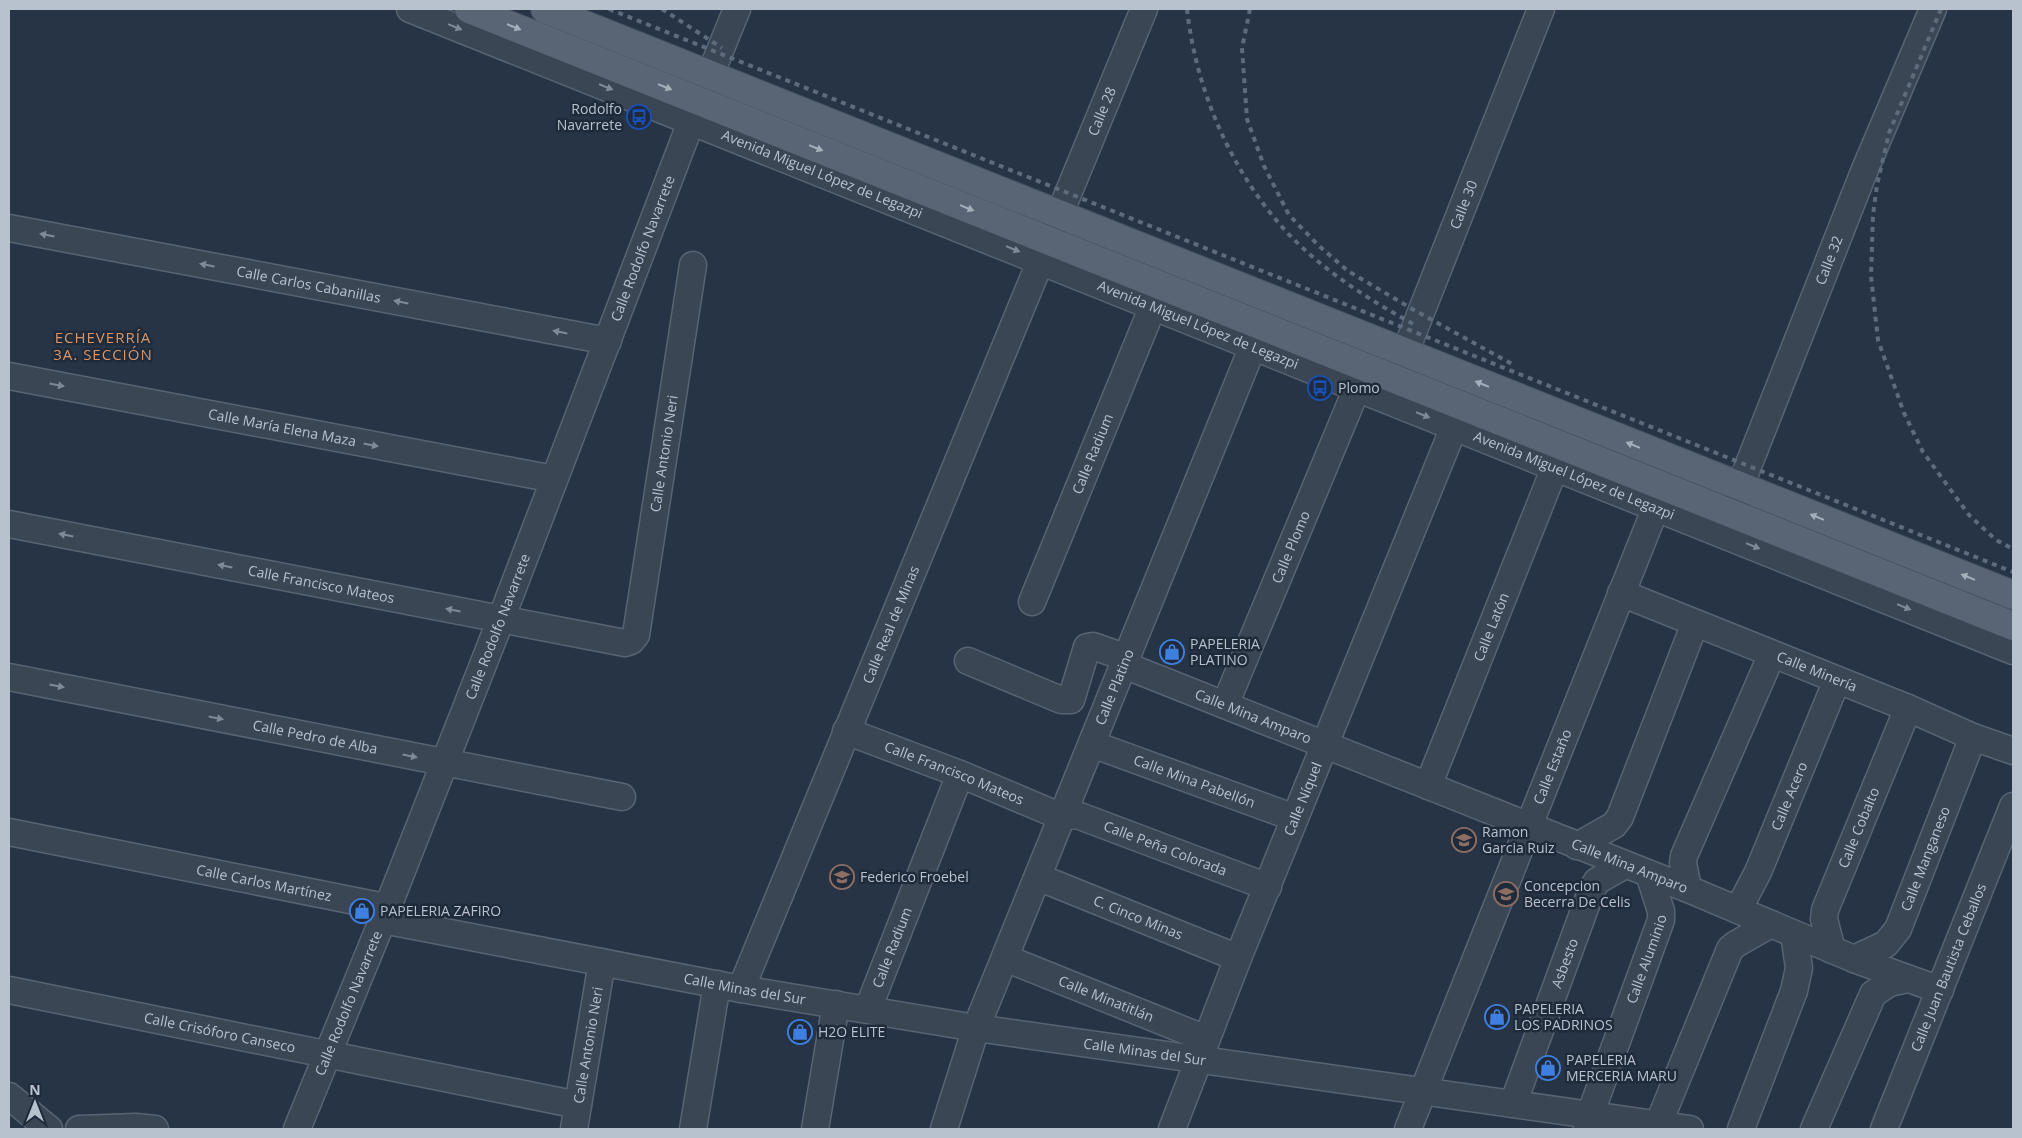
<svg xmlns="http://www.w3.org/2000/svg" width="2022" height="1138" viewBox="0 0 2022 1138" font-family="'Open Sans',sans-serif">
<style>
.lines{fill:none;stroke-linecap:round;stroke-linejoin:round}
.minor-casing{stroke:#596472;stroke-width:29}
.major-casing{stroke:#444f5e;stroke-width:30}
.minor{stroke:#3b4654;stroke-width:26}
.major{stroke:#596574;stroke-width:28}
.rail{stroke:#5d6b7c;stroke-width:4;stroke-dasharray:5 5;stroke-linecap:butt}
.oneway{fill:#808a97}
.oneway2{fill:#a5afbc}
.labels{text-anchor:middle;stroke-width:5;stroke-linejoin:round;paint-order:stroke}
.poi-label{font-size:14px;fill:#b8c1ce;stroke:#1f2b3a;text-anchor:start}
.street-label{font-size:14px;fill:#b8c1ce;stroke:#1f2b3a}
.neighbourhood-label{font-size:15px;letter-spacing:1px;fill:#dc9465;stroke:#1f2b3a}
</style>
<rect width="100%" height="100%" fill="#263445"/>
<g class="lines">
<defs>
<g id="minor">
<path id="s1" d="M410,9l1603,642"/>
<path id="s2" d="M9,228l599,113"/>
<path id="s3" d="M1397,373l144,-364"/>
<path id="s4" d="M9,376l545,103"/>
<path id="s5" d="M1732,507l131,-333 70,-165"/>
<path id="s6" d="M9,524l616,119 6,-2 5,-6 57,-370"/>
<path id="s7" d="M1621,593l287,115 65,29 40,14"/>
<path id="s8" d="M1032,602l121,-296"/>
<polyline points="968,661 1061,700 1071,700 1087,647 1093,646 1127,658"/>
<path id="s9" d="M1124,665l564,224 166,70 86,31"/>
<path id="s10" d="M9,677l613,120"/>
<path id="s11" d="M1225,705l132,-317"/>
<path id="s12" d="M846,731l114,43 102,43 15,-2 191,72"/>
<path id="s13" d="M1092,744l203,74"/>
<path id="s14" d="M1428,786l127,-319"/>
<path id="s15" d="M9,832l366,73 18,17 348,67 235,39 714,101"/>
<polyline points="1577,846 1614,825 1620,817 1695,623"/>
<path id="s16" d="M1038,877l200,81"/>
<polyline points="1688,889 1683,863 1684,856 1772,654"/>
<path id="s17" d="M1738,910l20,-38 79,-192"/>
<path id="s18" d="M1832,950l-8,-31 1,-9 83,-202"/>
<path id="s19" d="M1005,958l201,81"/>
<path id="s20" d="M1854,959l32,-15 12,-15 75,-192"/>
<path id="s21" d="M741,989l403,-980"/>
<path id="s22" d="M9,990l569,115"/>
<path id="s23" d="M868,1009l92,-235"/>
<polyline points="9,1096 49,1129"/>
<path id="s24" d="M1513,1104l79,-215 5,-8 28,-16"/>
<polyline points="1658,1125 1730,949 1736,944 1771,924"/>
<polyline points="79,1129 136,1127 155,1129"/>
<path id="s25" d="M297,1129l88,-215 116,-295 190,-497 46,-113"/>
<path id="s26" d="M574,1129l28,-167"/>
<polyline points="693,1129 717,984"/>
<polyline points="815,1129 836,1004"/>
<path id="s27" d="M944,1129l32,-101 277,-682"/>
<path id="s28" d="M1172,1129l66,-171 216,-531"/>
<path id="s29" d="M1408,1129l254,-637"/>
<path id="s30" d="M1587,1129l3,-14 71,-195v-9l-12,-37"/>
<polyline points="1741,1129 1794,991 1799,968 1794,934"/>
<polyline points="1814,1129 1873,994 1889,983 1908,979"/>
<path id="s31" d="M1884,1129l129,-323"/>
</g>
<g id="major">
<polyline points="469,9 2013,626"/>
<polyline points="545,9 2013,595"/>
</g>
</defs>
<!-- minor casing -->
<use href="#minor" class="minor-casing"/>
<!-- major casing -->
<use href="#major" class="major-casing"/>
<!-- minor -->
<use href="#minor" class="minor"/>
<!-- major -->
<use href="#major" class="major"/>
<!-- rail -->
<g class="rail">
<polyline points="609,9 2013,572"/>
<polyline points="662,9 722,48"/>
<path d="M1187,9c9,80 42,158 96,219 37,41 86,72 134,98"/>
<polyline points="1250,9 1242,48 1247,119 1264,166 1289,215 1319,246 1348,271 1414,310 1512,364"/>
<polyline points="1941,9 1889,133 1877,185 1873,215 1871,276 1878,340 1904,413 1923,452 1969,515 1996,540 2013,549"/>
</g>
</g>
<!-- one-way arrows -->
<defs><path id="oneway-solid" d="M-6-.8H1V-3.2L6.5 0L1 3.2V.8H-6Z" transform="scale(1.25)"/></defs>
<g class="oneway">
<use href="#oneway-solid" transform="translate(455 27) rotate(22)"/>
<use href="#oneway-solid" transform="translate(606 87) rotate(22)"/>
<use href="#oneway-solid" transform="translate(47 235) rotate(-169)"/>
<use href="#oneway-solid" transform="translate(1013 249) rotate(22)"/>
<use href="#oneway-solid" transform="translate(207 265) rotate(-169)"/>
<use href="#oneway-solid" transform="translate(401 302) rotate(-169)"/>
<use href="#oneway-solid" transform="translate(560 332) rotate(-169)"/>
<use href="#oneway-solid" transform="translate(57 385) rotate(11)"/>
<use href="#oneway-solid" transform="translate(1423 415) rotate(22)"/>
<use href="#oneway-solid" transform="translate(371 445) rotate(11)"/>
<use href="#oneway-solid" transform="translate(66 535) rotate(-169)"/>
<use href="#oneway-solid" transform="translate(1753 546) rotate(22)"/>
<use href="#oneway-solid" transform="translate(225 566) rotate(-169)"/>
<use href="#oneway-solid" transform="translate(1904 607) rotate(22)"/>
<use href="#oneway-solid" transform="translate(453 610) rotate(-169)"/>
<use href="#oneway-solid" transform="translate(57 686) rotate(11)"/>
<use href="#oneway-solid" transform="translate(216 718) rotate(11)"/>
<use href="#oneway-solid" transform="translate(410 756) rotate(11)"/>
</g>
<g class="oneway2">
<use href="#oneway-solid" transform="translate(514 27) rotate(22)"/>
<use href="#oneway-solid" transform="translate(665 87) rotate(22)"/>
<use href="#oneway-solid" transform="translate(816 148) rotate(22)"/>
<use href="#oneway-solid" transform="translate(967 208) rotate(22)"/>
<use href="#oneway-solid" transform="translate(1482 384) rotate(-158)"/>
<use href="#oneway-solid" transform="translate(1633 445) rotate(-158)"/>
<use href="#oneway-solid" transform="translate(1817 517) rotate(-158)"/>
<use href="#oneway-solid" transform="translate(1968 577) rotate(-158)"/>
</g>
<!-- icons -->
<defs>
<symbol id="bus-ring" viewBox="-11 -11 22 22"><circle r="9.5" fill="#1f2b3a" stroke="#1a4fb4" stroke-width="1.5"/><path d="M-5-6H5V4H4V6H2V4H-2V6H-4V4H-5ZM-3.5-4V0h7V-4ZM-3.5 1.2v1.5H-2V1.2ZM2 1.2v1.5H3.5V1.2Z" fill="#1a4fb4"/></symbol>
<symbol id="shop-ring" viewBox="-11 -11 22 22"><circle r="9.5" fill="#1f2b3a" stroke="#3f7fe0" stroke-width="1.5"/><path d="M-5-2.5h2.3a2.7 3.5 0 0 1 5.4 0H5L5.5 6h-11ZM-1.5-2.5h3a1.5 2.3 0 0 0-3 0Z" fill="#3f7fe0"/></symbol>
<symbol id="school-ring" viewBox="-11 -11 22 22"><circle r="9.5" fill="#1f2b3a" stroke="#8d6e63" stroke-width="1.5"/><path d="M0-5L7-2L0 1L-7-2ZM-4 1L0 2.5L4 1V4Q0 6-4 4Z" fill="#8d6e63"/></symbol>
</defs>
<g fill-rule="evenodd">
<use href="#bus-ring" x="625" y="103" width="28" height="28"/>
<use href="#bus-ring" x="1306" y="374" width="28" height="28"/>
<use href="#shop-ring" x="1158" y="638" width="28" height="28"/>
<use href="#school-ring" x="1450" y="826" width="28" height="28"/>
<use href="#school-ring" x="828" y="863" width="28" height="28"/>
<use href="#school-ring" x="1492" y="880" width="28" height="28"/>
<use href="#shop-ring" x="348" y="897" width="28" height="28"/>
<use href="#shop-ring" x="1483" y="1003" width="28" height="28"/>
<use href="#shop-ring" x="786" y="1018" width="28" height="28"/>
<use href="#shop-ring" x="1534" y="1054" width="28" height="28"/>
</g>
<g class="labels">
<!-- poi labels -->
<g class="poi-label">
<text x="622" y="114" text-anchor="end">Rodolfo<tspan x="622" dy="16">Navarrete</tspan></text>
<text x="1338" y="393">Plomo</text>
<text x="1190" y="649">PAPELERIA<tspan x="1190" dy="16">PLATINO</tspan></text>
<text x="1482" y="837">Ramon<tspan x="1482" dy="16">Garcia Ruiz</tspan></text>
<text x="860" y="882">Federico Froebel</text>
<text x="1524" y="891">Concepcion<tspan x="1524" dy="16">Becerra De Celis</tspan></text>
<text x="380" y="916">PAPELERIA ZAFIRO</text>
<text x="1514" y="1014">PAPELERIA<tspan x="1514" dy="16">LOS PADRINOS</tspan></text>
<text x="818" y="1037">H2O ELITE</text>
<text x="1566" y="1065">PAPELERIA<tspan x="1566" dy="16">MERCERIA MARU</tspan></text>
</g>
<!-- street labels -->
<g class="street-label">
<text dy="5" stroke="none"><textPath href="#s21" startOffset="949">Calle 28</textPath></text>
<text dy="5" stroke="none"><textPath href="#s1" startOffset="444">Avenida Miguel López de Legazpi</textPath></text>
<text dy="5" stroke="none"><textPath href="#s3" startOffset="181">Calle 30</textPath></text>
<text dy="5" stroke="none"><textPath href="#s25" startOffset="946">Calle Rodolfo Navarrete</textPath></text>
<text dy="5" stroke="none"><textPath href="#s5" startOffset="265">Calle 32</textPath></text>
<text dy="5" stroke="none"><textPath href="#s2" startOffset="305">Calle Carlos Cabanillas</textPath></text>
<text dy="5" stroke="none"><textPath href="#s1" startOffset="849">Avenida Miguel López de Legazpi</textPath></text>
<text dy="5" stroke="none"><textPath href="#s4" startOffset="278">Calle María Elena Maza</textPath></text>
<text dy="5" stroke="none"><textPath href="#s6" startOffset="825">Calle Antonio Neri</textPath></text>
<text dy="5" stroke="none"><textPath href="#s8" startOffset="160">Calle Radium</textPath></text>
<text dy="5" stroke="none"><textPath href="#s1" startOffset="1254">Avenida Miguel López de Legazpi</textPath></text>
<text dy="5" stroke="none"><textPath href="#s11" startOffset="171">Calle Plomo</textPath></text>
<text dy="5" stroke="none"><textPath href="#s6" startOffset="318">Calle Francisco Mateos</textPath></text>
<text dy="5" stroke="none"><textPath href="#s21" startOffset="394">Calle Real de Minas</textPath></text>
<text dy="5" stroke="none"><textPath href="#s25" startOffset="541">Calle Rodolfo Navarrete</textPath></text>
<text dy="5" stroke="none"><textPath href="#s14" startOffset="171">Calle Latón</textPath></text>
<text dy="5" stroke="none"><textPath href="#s7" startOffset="211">Calle Minería</textPath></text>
<text dy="5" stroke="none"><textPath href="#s27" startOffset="474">Calle Platino</textPath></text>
<text dy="5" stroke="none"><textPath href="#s9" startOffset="139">Calle Mina Amparo</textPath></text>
<text dy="5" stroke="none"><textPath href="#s10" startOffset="312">Calle Pedro de Alba</textPath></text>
<text dy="5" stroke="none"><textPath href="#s29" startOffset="390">Calle Estaño</textPath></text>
<text dy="5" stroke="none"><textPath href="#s12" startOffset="116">Calle Francisco Mateos</textPath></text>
<text dy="5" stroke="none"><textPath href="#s13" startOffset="109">Calle Mina Pabellón</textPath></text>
<text dy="5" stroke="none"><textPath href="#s17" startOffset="125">Calle Acero</textPath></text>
<text dy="5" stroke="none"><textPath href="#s28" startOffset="355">Calle Níquel</textPath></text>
<text dy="5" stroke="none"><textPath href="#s18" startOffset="130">Calle Cobalto</textPath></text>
<text dy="5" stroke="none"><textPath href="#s12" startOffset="342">Calle Peña Colorada</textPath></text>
<text dy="5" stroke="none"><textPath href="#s20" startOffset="130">Calle Manganeso</textPath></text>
<text dy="5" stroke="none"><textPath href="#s9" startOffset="544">Calle Mina Amparo</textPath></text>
<text dy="5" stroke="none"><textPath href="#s15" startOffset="260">Calle Carlos Martínez</textPath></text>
<text dy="5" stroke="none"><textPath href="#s16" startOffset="108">C. Cinco Minas</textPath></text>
<text dy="5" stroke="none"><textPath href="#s23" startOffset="66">Calle Radium</textPath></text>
<text dy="5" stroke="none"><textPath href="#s30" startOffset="180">Calle Aluminio</textPath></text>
<text dy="5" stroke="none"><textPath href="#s24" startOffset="150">Asbesto</textPath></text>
<text dy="5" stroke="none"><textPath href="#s31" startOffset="174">Calle Juan Bautista Ceballos</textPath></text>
<text dy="5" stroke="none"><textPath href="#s15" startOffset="756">Calle Minas del Sur</textPath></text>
<text dy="5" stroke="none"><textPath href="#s19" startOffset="109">Calle Minatitlán</textPath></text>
<text dy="5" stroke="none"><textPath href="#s25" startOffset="136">Calle Rodolfo Navarrete</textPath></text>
<text dy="5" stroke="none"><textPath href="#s22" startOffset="215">Calle Crisóforo Canseco</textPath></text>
<text dy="5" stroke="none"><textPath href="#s26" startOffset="85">Calle Antonio Neri</textPath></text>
<text dy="5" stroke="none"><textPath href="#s15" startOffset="1161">Calle Minas del Sur</textPath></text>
</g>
<!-- neighbourhood labels -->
<g class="neighbourhood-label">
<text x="103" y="343">ECHEVERRÍA<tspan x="103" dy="17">3A. SECCIÓN</tspan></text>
</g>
</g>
<!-- border -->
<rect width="2022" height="1138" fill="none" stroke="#b8c1ce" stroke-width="20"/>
<!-- north arrow -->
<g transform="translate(35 1103)" stroke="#1f2b3a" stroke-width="4" paint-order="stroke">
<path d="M0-4L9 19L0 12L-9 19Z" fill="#b8c1ce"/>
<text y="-8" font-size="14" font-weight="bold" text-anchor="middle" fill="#b8c1ce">N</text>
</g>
</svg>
